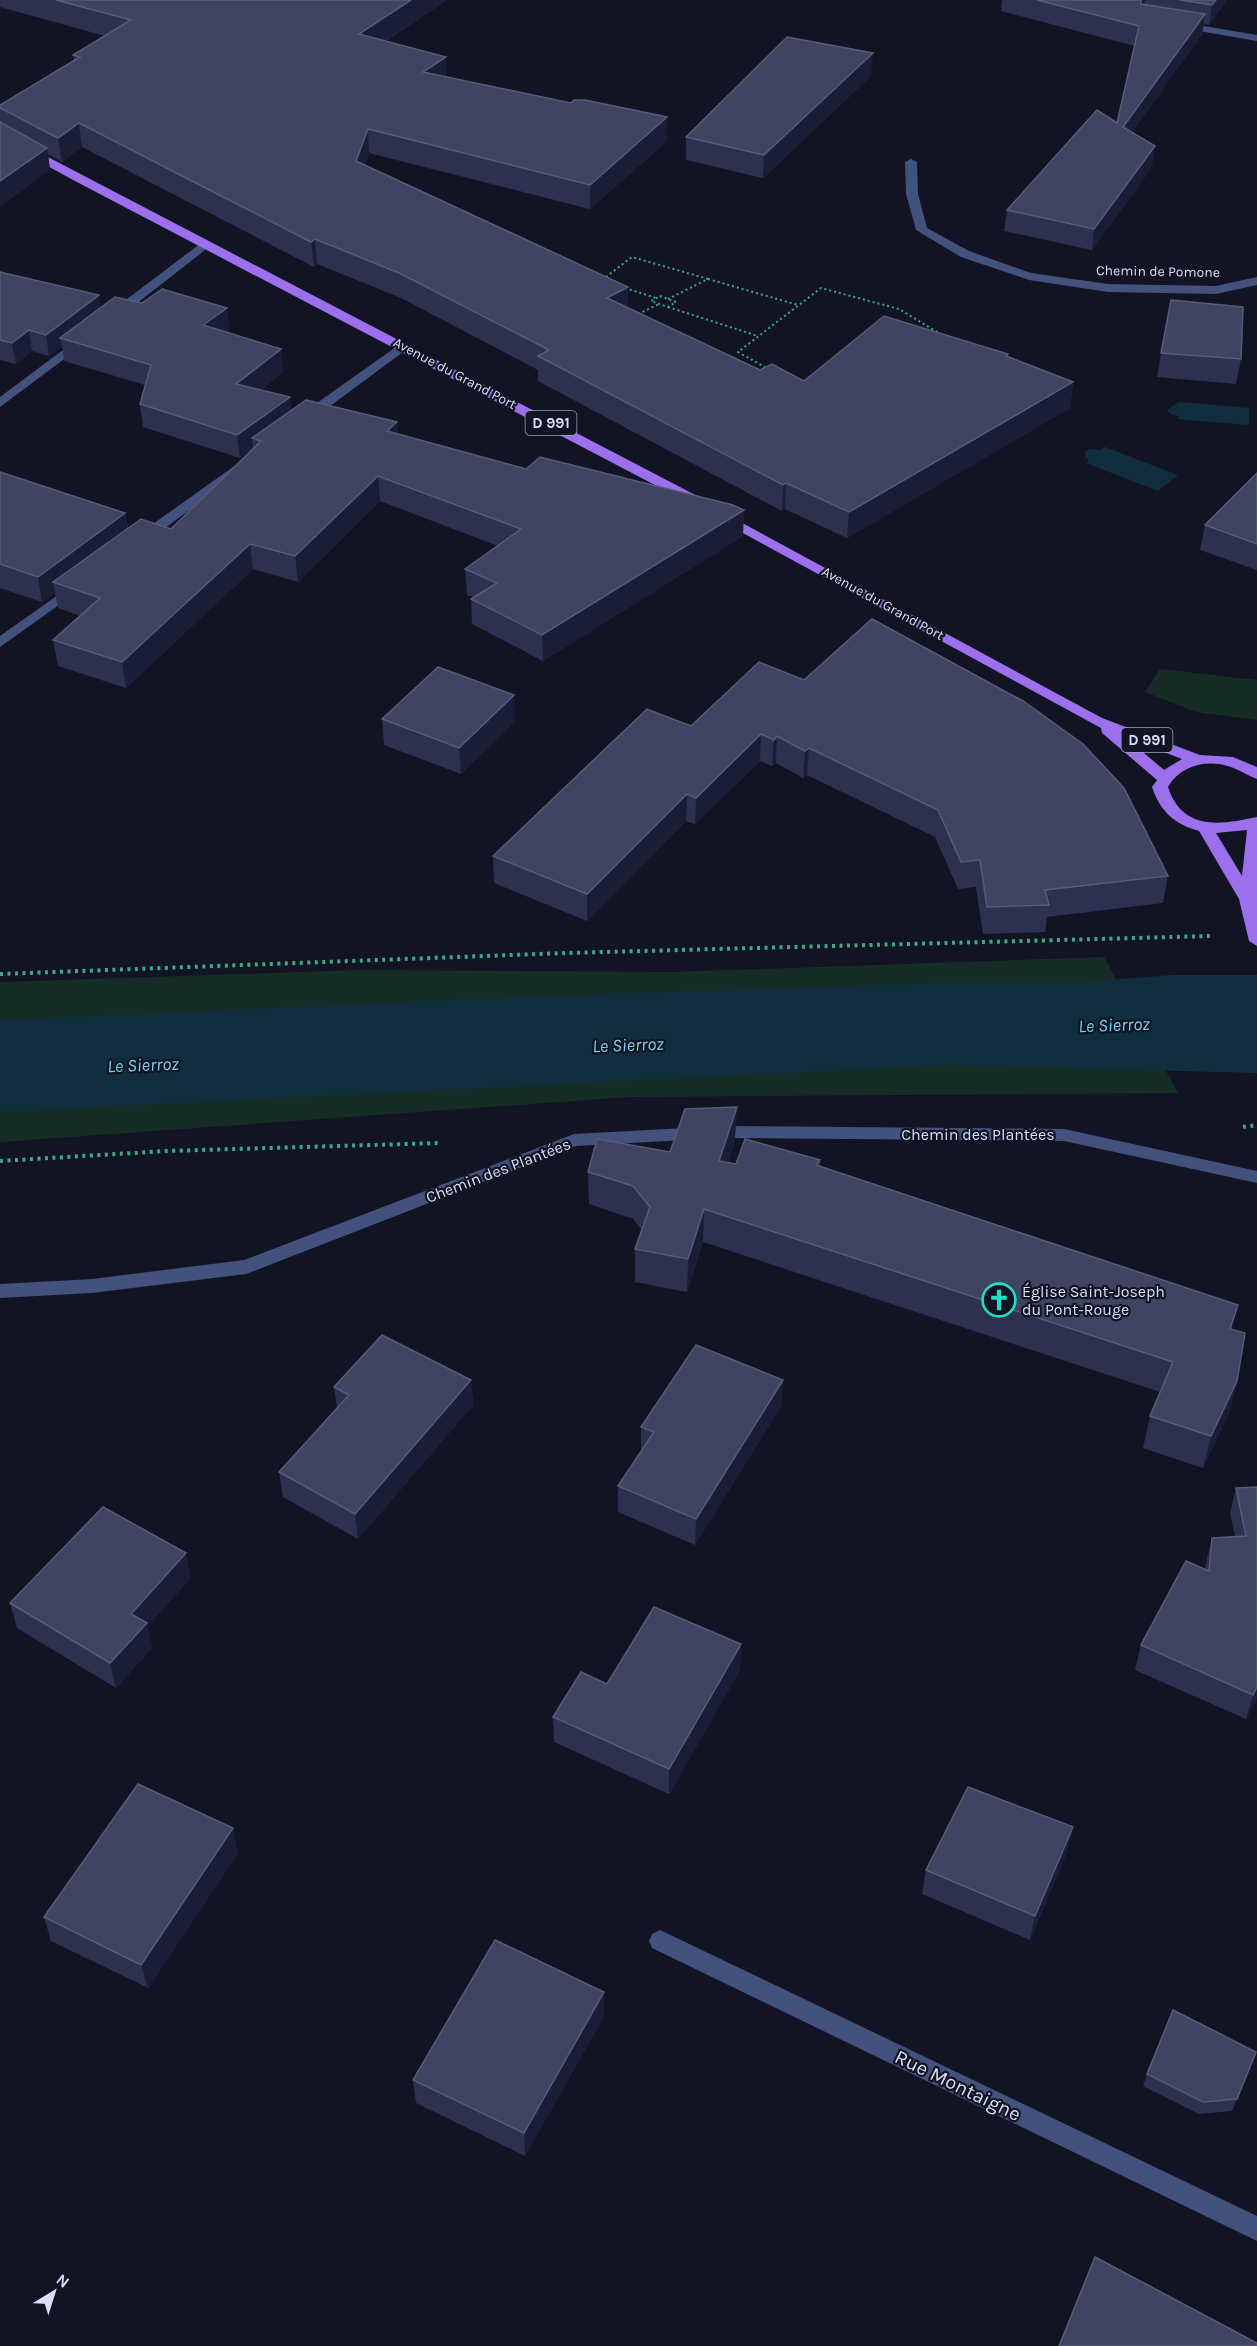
<svg xmlns="http://www.w3.org/2000/svg" width="1257" height="2346" viewBox="0 0 1257 2346" font-family="Karla,sans-serif">
<style>
.green{fill:#162d26}
.water{fill:#112e3e}
.lines{fill:none;stroke-linecap:round;stroke-linejoin:round}
.path-far1{stroke:#3fa986;stroke-width:2;stroke-dasharray:2 3;stroke-linecap:butt}
.path{stroke:#3fa986;stroke-width:4;stroke-dasharray:3 4.5;stroke-linecap:butt}
.minor{fill:#43517d;fill-rule:evenodd}
.major{fill:#9c6fec;fill-rule:evenodd}
.wall{fill:#2e3050}
.shaded-wall{fill:#1b1d37}
.building{fill:#404362;stroke:#585b7a;stroke-width:1.5}
.labels{text-anchor:middle;stroke-width:4.5;stroke-linejoin:round;paint-order:stroke}
.far-street-label{font-size:14px;fill:#dadffa;stroke:#121424}
.shield{fill:#121424;stroke:#9ea2ba;stroke-width:1.5}
.shield-label{font-size:15px;font-weight:bold;fill:#dadffa}
.street-label{font-size:16px;fill:#dadffa;stroke:#121424}
.poi-label{font-size:16px;fill:#dadffa;stroke:#121424;text-anchor:start}
.water-label{font-size:18px;font-style:italic;fill:#76d6ed;stroke:#121424}
.near-street-label{font-size:20px;fill:#dadffa;stroke:#121424}
</style>
<rect width="100%" height="100%" fill="#121424"/>
<!-- green -->
<g class="green">
<polygon points="1160,669 1257,680 1257,720 1196,712 1145,692"/>
<polygon points="1104,957 1178,1093 629,1097 0,1142 0,982 363,970 672,972"/>
</g>
<!-- water -->
<g class="water">
<polygon points="1179,402 1249,408 1249,425 1178,419 1178,416 1171,414 1167,410"/>
<polygon points="1105,447 1178,475 1158,491 1086,463 1089,460 1085,457 1085,452 1090,449 1101,450"/>
<polygon points="1172,975 1257,975 1257,1073 946,1065 0,1112 0,1020 537,996 977,982 1085,982"/>
</g>
<g class="lines">
<!-- path-far1 -->
<g class="path-far1">
<polyline points="708,279 798,305"/>
<polyline points="602,280 632,257 708,279 668,299"/>
<polyline points="625,288 656,298"/>
<polygon points="660,296 676,302 668,307 651,301"/>
<polyline points="668,307 758,336"/>
<polyline points="638,314 659,304"/>
<polyline points="770,370 738,352 821,288 899,309 942,335"/>
</g>
<!-- path -->
<g class="path">
<polyline points="0,974 566,953 1211,936"/>
<polyline points="1243,1127 1257,1125"/>
<polyline points="0,1161 166,1151 440,1143"/>
</g>
<!-- minor -->
<g class="minor">
<polygon points="1180,22 1257,35 1257,41 1176,27 1175,25"/>
<polygon points="911,159 917,162 918,194 927,228 969,251 1031,273 1108,284 1216,286 1257,277 1257,285 1216,294 1108,292 1029,280 961,257 916,230 906,194 905,162"/>
<polygon points="205,240 209,241 209,247 118,318 110,318 110,312"/>
<polygon points="83,335 87,336 87,342 0,407 0,397"/>
<polygon points="403,342 409,346 407,349 310,421 300,421 300,415"/>
<polygon points="240,462 245,463 245,469 146,542 136,542 136,536"/>
<polygon points="75,583 80,584 80,590 0,647 0,636"/>
<polygon points="723,1126 1064,1129 1257,1171 1257,1183 1064,1141 723,1138 576,1146 246,1274 92,1293 0,1298 0,1284 92,1279 244,1260 574,1134"/>
<polygon points="660,1930 1257,2216 1257,2241 652,1948 649,1941 652,1934"/>
</g>
<!-- major -->
<g class="major">
<polygon points="0,132 703,499 705,502 698,506 693,505 75,181 0,140"/>
<path d="M722,512l380,206 98,37 33,2 24,10v12c-9,-3 -17,-9 -26,-12 -24,-8 -50,-2 -63,20 14,44 53,38 89,30v129l-8,-5 -10,-42 -40,-68c-25,-7 -39,-20 -47,-44l5,-7 -55,-47 -1,-5 -384,-209v-6zM1125,737l57,22 -18,11zM1247,830l-5,46 -26,-43z"/>
</g>
</g>
<!-- wall -->
<g class="wall">
<polygon points="0,0 447,0 386,41 446,57 446,77 667,141 590,209 369,153 365,165 628,308 760,370 804,381 1007,357 1073,382 1070,408 847,538 785,509 782,511 538,381 538,370 401,298 317,264 314,267 82,147 62,162 48,154 50,170 0,123 0,105 74,61 73,55 105,36 0,7"/>
<polygon points="1002,0 1227,0 1209,25 1204,24 1202,34 1132,132 1152,167 1092,250 1004,231 1007,210 1117,123 1135,46 1001,11"/>
<polygon points="871,76 763,178 686,160 686,137"/>
<polygon points="0,272 101,307 142,303 227,308 229,331 227,332 281,349 283,372 261,390 290,397 291,410 397,422 398,434 743,536 543,661 472,624 471,599 473,597 467,595 465,569 498,546 380,501 298,582 253,569 126,688 58,666 53,640 80,616 58,608 55,593 42,602 0,588 0,472 125,513 128,528 171,529 253,448 240,458 143,427 140,404 145,385 64,361 62,347 49,356 32,351 16,364 0,360"/>
<polygon points="1161,353 1241,359 1236,384 1157,377"/>
<polygon points="1257,473 1257,570 1200,550 1205,525"/>
<polygon points="759,662 1168,876 1163,903 1047,917 1045,932 983,934 976,887 958,889 935,837 807,775 803,778 776,763 772,766 760,761 695,824 686,821 587,921 494,883 493,856 691,726"/>
<polygon points="514,695 515,721 461,774 384,745 382,719"/>
<polygon points="735,1140 728,1163 736,1164 820,1160 820,1166 1232,1329 1237,1381 1229,1413 1203,1468 1143,1448 1150,1416 1160,1392 703,1242 687,1292 635,1282 635,1249 642,1230 633,1219 589,1204 588,1172"/>
<polygon points="471,1380 473,1405 358,1539 283,1497 279,1472 337,1408 334,1387"/>
<polygon points="783,1380 781,1406 695,1545 618,1512 618,1486 641,1452 641,1427"/>
<polygon points="1257,1487 1257,1697 1246,1719 1135,1670 1141,1645 1205,1569 1206,1563 1212,1538 1235,1537 1230,1513 1236,1488"/>
<polygon points="191,1578 147,1626 152,1648 116,1688 17,1628 10,1603"/>
<polygon points="741,1644 740,1670 669,1794 554,1742 553,1717 607,1684"/>
<polygon points="1073,1827 1067,1852 1030,1940 922,1894 926,1870"/>
<polygon points="238,1853 148,1988 51,1941 44,1917"/>
<polygon points="604,2016 525,2156 416,2103 413,2080"/>
<polygon points="1256,2052 1232,2111 1199,2114 1143,2086 1147,2074"/>
</g>
<!-- shaded-wall -->
<g class="shaded-wall">
<polygon points="411,0 447,0 361,57 359,34"/>
<polygon points="1139,0 1145,0 1143,14"/>
<polygon points="1216,0 1227,0 1209,25 1212,5"/>
<polygon points="1205,14 1202,34 1121,147 1123,127"/>
<polygon points="873,53 871,76 763,178 764,155"/>
<polygon points="446,57 447,80 423,72"/>
<polygon points="667,117 667,141 590,209 590,185"/>
<polygon points="79,123 82,147 62,162 58,138"/>
<polygon points="368,129 369,153 358,186 356,161"/>
<polygon points="1155,146 1152,167 1092,250 1094,229"/>
<polygon points="47,148 50,170 0,207 0,181"/>
<polygon points="315,239 317,264 314,267 311,242"/>
<polygon points="628,287 628,312 607,298"/>
<polygon points="99,295 102,316 60,338 62,347 49,356 46,335"/>
<polygon points="227,308 229,331 206,348 203,325"/>
<polygon points="29,330 32,351 16,364 12,343"/>
<polygon points="281,349 283,372 239,407 236,384"/>
<polygon points="1073,382 1070,408 847,538 849,512"/>
<polygon points="290,397 292,420 252,438 253,448 240,458 237,435"/>
<polygon points="397,422 399,447 387,431"/>
<polygon points="378,476 380,501 298,582 295,556"/>
<polygon points="786,483 785,509 782,511 783,485"/>
<polygon points="744,510 743,536 543,661 542,635"/>
<polygon points="125,513 129,539 53,582 55,593 42,602 38,577"/>
<polygon points="250,544 253,569 126,688 122,662"/>
<polygon points="514,695 515,721 461,774 459,748"/>
<polygon points="761,734 760,761 695,824 696,798"/>
<polygon points="777,736 776,763 772,766 774,740"/>
<polygon points="809,748 807,775 803,778 805,751"/>
<polygon points="687,794 686,821 587,921 587,894"/>
<polygon points="737,1107 735,1140 718,1194 719,1161"/>
<polygon points="704,1209 703,1242 687,1292 688,1259"/>
<polygon points="1238,1305 1230,1337 1230,1329"/>
<polygon points="471,1380 473,1405 358,1539 355,1514"/>
<polygon points="783,1380 781,1406 695,1545 696,1519"/>
<polygon points="1237,1381 1229,1413 1203,1468 1211,1436"/>
<polygon points="186,1553 191,1578 147,1626 152,1648 116,1688 110,1663 131,1614"/>
<polygon points="741,1644 740,1670 669,1794 669,1769"/>
<polygon points="1257,1687 1257,1697 1246,1719 1253,1695"/>
<polygon points="1073,1827 1067,1852 1030,1940 1035,1916"/>
<polygon points="233,1828 238,1853 148,1988 141,1965"/>
<polygon points="604,1992 604,2016 525,2156 524,2133"/>
</g>
<!-- building -->
<g class="building">
<polygon points="56,0 411,0 359,34 446,57 423,72 571,103 574,100 585,100 667,117 590,185 368,129 356,161 628,287 607,298 760,370 772,364 804,381 884,316 1008,354 1006,356 1073,382 849,512 786,483 783,485 538,356 549,350 399,273 315,239 311,242 79,123 58,138 0,108 0,105 80,57 73,55 131,20"/>
<polygon points="1037,0 1141,0 1141,4 1205,14 1123,127 1155,146 1094,229 1007,210 1097,110 1117,123 1139,26"/>
<polygon points="1180,0 1216,0 1212,5"/>
<polygon points="787,37 873,53 764,155 686,137"/>
<polygon points="0,122 47,148 0,181"/>
<polygon points="0,272 99,295 46,335 29,330 12,343 0,340"/>
<polygon points="162,289 227,308 203,325 281,349 236,384 290,397 237,435 140,404 151,365 60,338 115,297 142,303"/>
<polygon points="1171,300 1243,307 1241,359 1161,353"/>
<polygon points="306,400 397,422 387,431 526,469 540,457 733,505 744,510 542,635 471,599 497,583 465,569 521,529 378,476 295,556 250,544 122,662 53,640 100,598 53,582 141,519 171,529 261,441 252,438"/>
<polygon points="0,472 125,513 38,577 0,564"/>
<polygon points="1257,473 1257,544 1205,525"/>
<polygon points="872,619 1023,701 1083,744 1124,788 1168,876 1045,890 1049,905 987,907 980,860 961,862 938,810 809,748 805,751 777,736 774,740 761,734 696,798 687,794 587,894 493,856 647,709 691,726 759,662 804,680"/>
<polygon points="438,667 514,695 459,748 382,719"/>
<polygon points="737,1107 719,1161 736,1164 745,1139 820,1160 816,1165 1238,1305 1230,1329 1245,1333 1237,1381 1211,1436 1150,1416 1173,1362 704,1209 688,1259 635,1249 650,1207 633,1186 588,1172 597,1139 670,1152 685,1109"/>
<polygon points="382,1335 471,1380 355,1514 279,1472 349,1395 334,1387"/>
<polygon points="696,1345 783,1380 696,1519 618,1486 654,1432 641,1427"/>
<polygon points="1257,1487 1257,1687 1253,1695 1141,1645 1186,1561 1209,1571 1212,1538 1246,1536 1236,1488"/>
<polygon points="103,1507 186,1553 131,1614 147,1623 110,1663 10,1603"/>
<polygon points="654,1607 741,1644 669,1769 553,1717 581,1672 607,1684"/>
<polygon points="138,1784 233,1828 141,1965 44,1917"/>
<polygon points="968,1787 1073,1827 1035,1916 926,1870"/>
<polygon points="495,1940 604,1992 524,2133 413,2080"/>
<polygon points="1173,2010 1256,2052 1237,2099 1203,2102 1147,2074"/>
<polygon points="1095,2257 1257,2343 1257,2346 1059,2346"/>
</g>
<!-- icons -->
<defs>
<symbol id="church-ring" viewBox="-11 -11 22 22"><circle r="9.5" fill="#121424" stroke="#1fe1c1" stroke-width="1.5"/><path d="M-1.2-6h2.4v3.5h3.3v2.4h-3.3V6h-2.4V-.1h-3.3v-2.4h3.3Z" fill="#1fe1c1"/></symbol>
</defs>
<g fill-rule="evenodd">
<use href="#church-ring" x="980" y="1281" width="38" height="38"/>
</g>
<g class="labels">
<!-- far-street labels -->
<g class="far-street-label">
<text transform="translate(1158 271) rotate(1)" y="5">Chemin de Pomone</text>
<text transform="translate(455 373) rotate(28)" y="5">Avenue du Grand Port</text>
<text transform="translate(883 603) rotate(29)" y="5">Avenue du Grand Port</text>
</g>
<!-- shield labels -->
<g class="shield">
<rect x="525.5" y="411" width="51" height="24" rx="4.5"/>
<rect x="1121.5" y="728" width="51" height="24" rx="4.5"/>
</g>
<g class="shield-label">
<text x="551" y="428">D 991</text>
<text x="1147" y="745">D 991</text>
</g>
<!-- street labels -->
<g class="street-label">
<text x="978" y="1140">Chemin des Plantées</text>
<text transform="translate(498 1170) rotate(-21)" y="6">Chemin des Plantées</text>
</g>
<!-- poi labels -->
<g class="poi-label">
<text x="1022" y="1297">Église Saint-Joseph<tspan x="1022" dy="18">du Pont-Rouge</tspan></text>
</g>
<!-- water labels -->
<g class="water-label">
<text transform="translate(1114 1025) rotate(-2)" y="6">Le Sierroz</text>
<text transform="translate(628 1045) rotate(-2)" y="6">Le Sierroz</text>
<text transform="translate(143 1065) rotate(-2)" y="6">Le Sierroz</text>
</g>
<!-- near-street labels -->
<g class="near-street-label">
<text transform="translate(958 2085) rotate(26)" y="7">Rue Montaigne</text>
</g>
</g>
<!-- north arrow -->
<g transform="translate(54 2292) rotate(38)" stroke="#121424" stroke-width="4.5" paint-order="stroke">
<path d="M0-4.5L10 22L0 15L-10 22Z" fill="#dadffa"/>
<text y="-9" font-size="16" font-weight="bold" text-anchor="middle" fill="#dadffa">N</text>
</g>
</svg>
